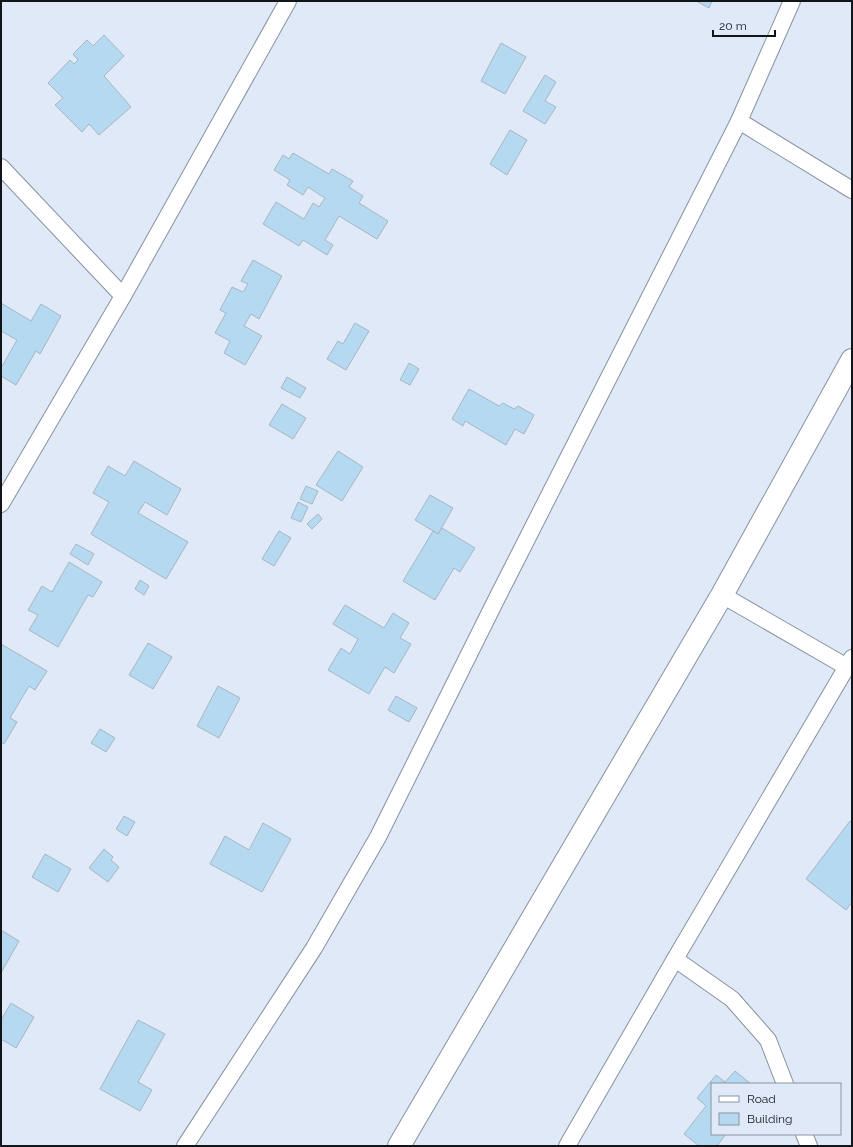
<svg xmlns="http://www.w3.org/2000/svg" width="853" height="1147" viewBox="0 0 853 1147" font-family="Raleway,sans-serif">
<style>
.building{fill:#b5d9f0;stroke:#a7b6c1}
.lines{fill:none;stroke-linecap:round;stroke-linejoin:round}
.street-casing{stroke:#88919e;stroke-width:18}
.secondary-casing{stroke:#88919e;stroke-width:24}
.street{stroke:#fff;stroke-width:16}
.secondary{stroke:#fff;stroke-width:22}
</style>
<rect width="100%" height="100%" fill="#dfe9f8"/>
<!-- building -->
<g class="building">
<polygon points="696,1 712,1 709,8"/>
<polygon points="104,35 124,56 104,76 131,107 99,135 89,124 82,132 55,105 63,98 48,83 70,60 74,64 78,60 73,54 87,40 93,46"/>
<polygon points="501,43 526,57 505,94 481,81"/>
<polygon points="545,75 556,82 545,101 556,107 545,124 523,111"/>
<polygon points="510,130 527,140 507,175 490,164"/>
<polygon points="293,153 329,174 332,169 353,181 349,187 363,196 359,203 388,221 377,239 339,216 325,240 333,245 327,255 303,240 299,246 263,224 276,202 304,219 313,203 319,207 325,198 308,187 303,195 287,185 290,180 274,170 283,155 289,159"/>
<polygon points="253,260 282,276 259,319 251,314 244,326 262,336 245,365 224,353 230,341 215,333 226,313 220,310 232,287 243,292 248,284 241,281"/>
<polygon points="1,303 31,321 41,304 61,316 40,354 36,351 16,385 1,376 1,368 17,340 1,331"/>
<polygon points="355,323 369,331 346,370 327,359 338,341 343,344"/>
<polygon points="409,363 419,369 410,385 400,380"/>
<polygon points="287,377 306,388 300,398 281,388"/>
<polygon points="469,389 499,406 503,403 514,409 518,406 534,415 524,434 515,429 506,445 465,421 463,426 452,419"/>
<polygon points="282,404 306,418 293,439 269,425"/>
<polygon points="338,451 363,467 342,501 316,485"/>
<polygon points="134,461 181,489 167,515 145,502 138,513 188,542 166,579 91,534 109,502 93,493 108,466 125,476"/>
<polygon points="306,486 318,491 312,504 300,499"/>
<polygon points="430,495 453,508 438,534 415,520"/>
<polygon points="298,502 308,507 301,522 291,518"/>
<polygon points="318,514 322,519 312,529 307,524"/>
<polygon points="442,528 475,548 460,572 454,568 435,600 403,581 433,531 438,534"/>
<polygon points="279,531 291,538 274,566 262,559"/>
<polygon points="76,544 94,554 88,565 70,554"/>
<polygon points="69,562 102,582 93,597 88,595 58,647 29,630 38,615 28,610 42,586 52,592"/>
<polygon points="140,580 149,586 144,595 135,589"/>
<polygon points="345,605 384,628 393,613 409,623 400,638 411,644 394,673 385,667 369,694 328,670 341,648 350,654 358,639 333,624"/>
<polygon points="148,643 172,657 153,689 129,675"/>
<polygon points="1,644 47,671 35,690 29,686 10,718 17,722 4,744 1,742"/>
<polygon points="218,686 240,698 219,738 197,726"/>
<polygon points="396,696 417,708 409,722 388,710"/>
<polygon points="100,729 115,738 106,752 91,743"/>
<polygon points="124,816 135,822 127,836 116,829"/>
<polygon points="850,821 852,823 852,902 846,910 806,879"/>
<polygon points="263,823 291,839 262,892 210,864 225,836 249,850"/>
<polygon points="104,849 113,857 111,860 119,867 108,882 89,868"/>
<polygon points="45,854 71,869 58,892 32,877"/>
<polygon points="1,930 19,941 1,973"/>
<polygon points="11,1003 34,1017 16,1048 1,1039 1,1020"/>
<polygon points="138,1020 165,1034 138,1082 152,1090 140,1111 100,1089"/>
<polygon points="735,1071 751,1084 712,1084 712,1134 726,1134 717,1146 699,1146 684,1134 706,1106 697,1098 716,1075 725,1082"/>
</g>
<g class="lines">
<defs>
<g id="street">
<polyline points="792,1 739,121 852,190"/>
<polyline points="1,167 123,296"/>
<polyline points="1,504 123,296 288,1"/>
<polyline points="722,595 847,667"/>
<polyline points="675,959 732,999 768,1040 785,1084"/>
<polyline points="804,1134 809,1146"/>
<polyline points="185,1146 314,948 378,837 497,598 739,121"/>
<polyline points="567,1146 675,959 852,658"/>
</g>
<polyline id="secondary" points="399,1146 722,595 852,360"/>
</defs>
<!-- street casing -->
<use href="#street" class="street-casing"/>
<!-- secondary casing -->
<use href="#secondary" class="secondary-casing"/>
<!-- street -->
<use href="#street" class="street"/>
<!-- secondary -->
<use href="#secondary" class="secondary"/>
</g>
<!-- border -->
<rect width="853" height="1147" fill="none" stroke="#11151a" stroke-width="4"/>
<!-- legend -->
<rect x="711" y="1083" width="130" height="52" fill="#dfe9f8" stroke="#8d949f"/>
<rect x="719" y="1096" width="20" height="6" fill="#ffffff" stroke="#8d949f"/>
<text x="747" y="1103" font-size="12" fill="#11151a">Road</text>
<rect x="719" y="1113" width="20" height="12" fill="#b5d9f0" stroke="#8d949f"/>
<text x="747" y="1123" font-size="12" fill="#11151a">Building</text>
<!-- scale -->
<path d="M713 30v6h62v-6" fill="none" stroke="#11151a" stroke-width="2"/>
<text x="719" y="30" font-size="12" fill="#11151a" stroke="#dfe9f8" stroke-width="3" paint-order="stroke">20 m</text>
</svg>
